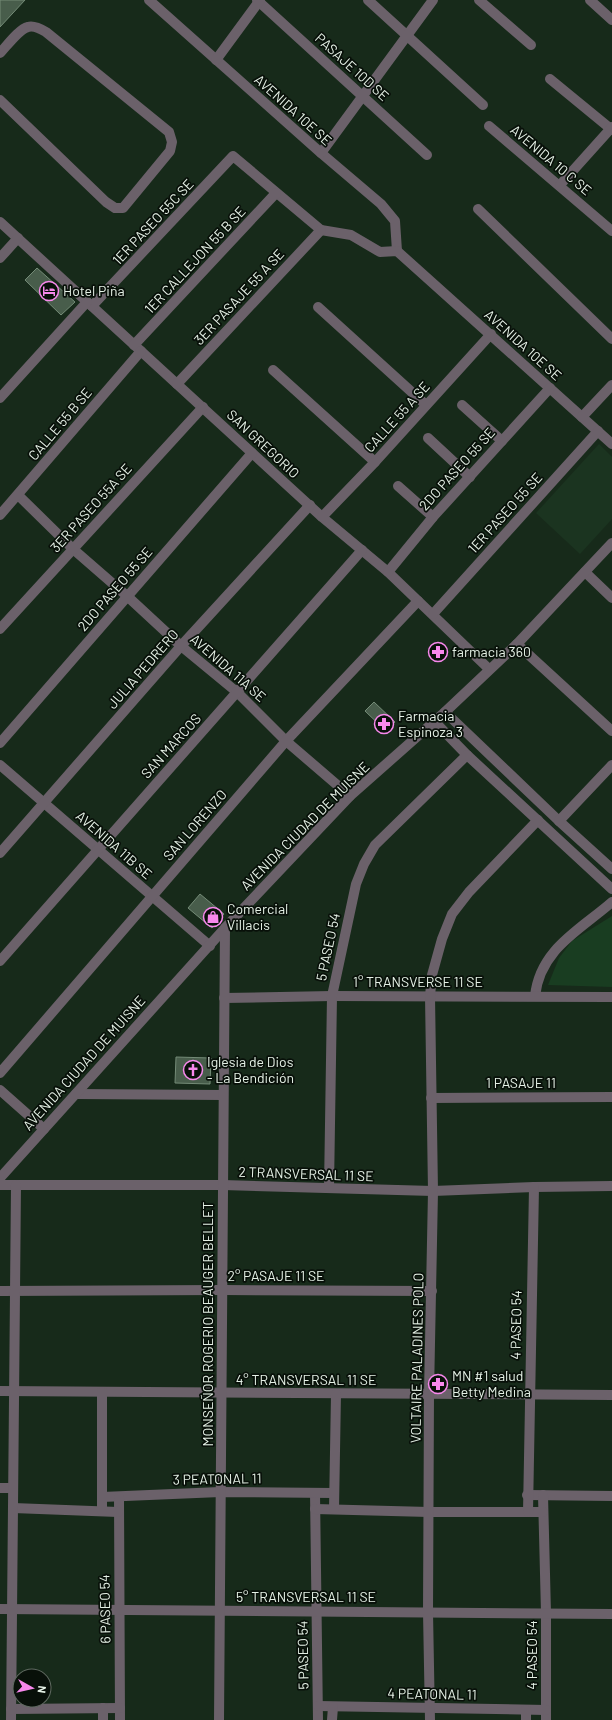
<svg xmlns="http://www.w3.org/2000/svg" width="612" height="1720" viewBox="0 0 612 1720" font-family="Barlow,sans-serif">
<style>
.built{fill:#1b3420}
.green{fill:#193d21}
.building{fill:#485d4b;stroke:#748b77}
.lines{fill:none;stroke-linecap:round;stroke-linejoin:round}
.minor{stroke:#6b616a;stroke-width:10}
.labels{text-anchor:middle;stroke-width:3.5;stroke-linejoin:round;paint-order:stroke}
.street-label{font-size:14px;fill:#e5f1e6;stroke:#081009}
.poi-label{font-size:14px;fill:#e5f1e6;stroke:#081009;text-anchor:start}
</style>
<rect width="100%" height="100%" fill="#172a1a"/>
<!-- built -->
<polygon class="built" points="599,444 612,457 612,519 580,554 536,513"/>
<!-- green -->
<polygon class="green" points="612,916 612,987 548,985 559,958 572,941"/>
<!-- building -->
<g class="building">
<polygon points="0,0 25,0 0,27"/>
<polygon points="37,268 75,302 61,315 25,280"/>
<polygon points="374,702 395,722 386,731 365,711"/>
<polygon points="200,894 224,914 212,928 188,908"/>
<polygon points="176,1057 211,1058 210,1084 175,1083"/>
</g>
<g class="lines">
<!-- minor -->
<g class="minor">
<polyline points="149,0 321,153 381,204 395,221 397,251"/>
<polyline points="257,0 427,155"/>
<polyline points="368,0 483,105"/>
<polyline points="479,0 531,45"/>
<polyline points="590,0 612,20"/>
<path d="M0,53c6,-6 19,-24 28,-26 6,-2 13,2 18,5l123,100 3,10 -2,9 -47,57h-8l-9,-6 -106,-102"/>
<polyline points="216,60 260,0"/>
<polyline points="550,79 612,130"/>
<polyline points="489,126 612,231"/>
<polyline points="321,153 433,0"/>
<polyline points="560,185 612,127"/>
<polyline points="478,209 612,339"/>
<polyline points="0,222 322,517 388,572 489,669"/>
<polyline points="0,258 18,238"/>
<polyline points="92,306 233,156 321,230 351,235 380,252 397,251 612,444"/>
<polyline points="318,307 426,405"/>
<polyline points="134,345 276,193"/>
<polyline points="273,370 375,462"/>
<polyline points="177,384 321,230"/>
<polyline points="0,398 87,302"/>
<polyline points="462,405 502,441"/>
<polyline points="582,417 612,385"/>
<polyline points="428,438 470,477"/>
<polyline points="398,486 433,517"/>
<polyline points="18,495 73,549 127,596 181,646 238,693 286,741 350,796"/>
<polyline points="0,515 141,351"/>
<polyline points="322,517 375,462 491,334"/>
<polyline points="388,572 433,517 550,388"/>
<polyline points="585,572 612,598"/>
<polyline points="433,614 598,431"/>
<polyline points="0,629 203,407"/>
<polyline points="517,644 612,731"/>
<polyline points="445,712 559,821 612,869"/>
<polyline points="435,722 467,755 612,889"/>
<polyline points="0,743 252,453"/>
<polyline points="0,765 210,946"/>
<polyline points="559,821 612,765"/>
<polyline points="0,853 181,646 310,505"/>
<polyline points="0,961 362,550"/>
<path d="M535,996c5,-47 45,-66 77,-94"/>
<polyline points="224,998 332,996 612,997"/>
<polyline points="0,1073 286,741 418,601"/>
<polyline points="0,1090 44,1129"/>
<polyline points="76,1094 223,1095"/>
<polyline points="431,1098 612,1097"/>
<polyline points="0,1178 225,928 350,796 445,712 517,644 612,543"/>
<polyline points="0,1185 223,1185 433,1191 534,1187 612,1186"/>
<polyline points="329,1188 332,996 356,884 364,864 375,845 467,755"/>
<polyline points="0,1291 223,1290 432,1291"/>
<polyline points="0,1391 612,1395"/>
<polyline points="0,1488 13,1488"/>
<polyline points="315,1493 318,1720"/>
<polyline points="527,1495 612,1496"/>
<polyline points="543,1495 546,1613 546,1720"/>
<polyline points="102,1497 220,1492 333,1493"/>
<polyline points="119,1497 120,1720"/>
<polyline points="13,1508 118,1512"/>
<polyline points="315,1509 429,1512 543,1512"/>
<polyline points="334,1509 336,1394"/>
<polyline points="102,1511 102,1392"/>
<polyline points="528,1512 534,1187"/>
<polyline points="0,1609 612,1614"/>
<polyline points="318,1706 546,1710"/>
<polyline points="11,1709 120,1708"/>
<polyline points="11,1720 16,1185"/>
<polyline points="103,1720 103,1708"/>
<polyline points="219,1720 225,928"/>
<polyline points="332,1720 333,1707"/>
<polyline points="430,1720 428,1612 429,1394 433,1191 430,996 432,975 442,939 452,914 469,892 538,820"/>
<polyline points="526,1720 526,1710"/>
</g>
</g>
<!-- icons -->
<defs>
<symbol id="hotel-ring" viewBox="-11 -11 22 22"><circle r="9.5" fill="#081009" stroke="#f788ec" stroke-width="1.5"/><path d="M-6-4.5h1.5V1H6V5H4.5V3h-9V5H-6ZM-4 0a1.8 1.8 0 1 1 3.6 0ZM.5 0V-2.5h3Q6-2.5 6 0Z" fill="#f788ec"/></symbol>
<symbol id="pharmacy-ring" viewBox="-11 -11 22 22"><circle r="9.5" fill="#081009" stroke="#f788ec" stroke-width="1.5"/><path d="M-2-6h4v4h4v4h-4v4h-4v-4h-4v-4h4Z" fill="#f788ec"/></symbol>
<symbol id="shop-ring" viewBox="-11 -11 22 22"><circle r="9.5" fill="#081009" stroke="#f788ec" stroke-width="1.5"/><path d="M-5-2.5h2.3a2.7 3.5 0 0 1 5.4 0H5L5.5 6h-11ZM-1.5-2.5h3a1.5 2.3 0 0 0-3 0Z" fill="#f788ec"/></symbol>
<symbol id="church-ring" viewBox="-11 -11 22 22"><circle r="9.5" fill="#081009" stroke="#f788ec" stroke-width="1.5"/><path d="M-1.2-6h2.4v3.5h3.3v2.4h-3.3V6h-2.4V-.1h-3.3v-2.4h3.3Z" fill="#f788ec"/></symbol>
</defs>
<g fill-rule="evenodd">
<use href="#hotel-ring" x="38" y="280" width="22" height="22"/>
<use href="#pharmacy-ring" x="427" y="641" width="22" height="22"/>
<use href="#pharmacy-ring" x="373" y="713" width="22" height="22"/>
<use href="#shop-ring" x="202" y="906" width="22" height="22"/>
<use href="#church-ring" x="182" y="1059" width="22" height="22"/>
<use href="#pharmacy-ring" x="427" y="1373" width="22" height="22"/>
</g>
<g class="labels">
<!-- street labels -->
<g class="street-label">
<text transform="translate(352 67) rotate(42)" y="5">PASAJE 10D SE</text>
<text transform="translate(293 110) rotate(42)" y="5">AVENIDA 10E SE</text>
<text transform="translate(551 160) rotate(40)" y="5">AVENIDA 10 C SE</text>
<text transform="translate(153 222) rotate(-47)" y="5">1ER PASEO 55C SE</text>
<text transform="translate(195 260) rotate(-47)" y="5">1ER CALLEJON 55 B SE</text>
<text transform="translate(239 297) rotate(-47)" y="5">3ER PASAJE 55 A SE</text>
<text transform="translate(523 345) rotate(42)" y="5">AVENIDA 10E SE</text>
<text transform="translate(397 417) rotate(-48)" y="5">CALLE 55 A SE</text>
<text transform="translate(60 424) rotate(-50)" y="5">CALLE 55 B SE</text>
<text transform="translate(263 444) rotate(43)" y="5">SAN GREGORIO</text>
<text transform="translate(457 469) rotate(-48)" y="5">2DO PASEO 55 SE</text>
<text transform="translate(91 508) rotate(-48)" y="5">3ER PASEO 55A SE</text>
<text transform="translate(505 513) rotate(-48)" y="5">1ER PASEO 55 SE</text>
<text transform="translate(115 589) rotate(-49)" y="5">2DO PASEO 55 SE</text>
<text transform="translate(228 668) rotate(41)" y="5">AVENIDA 11A SE</text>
<text transform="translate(143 669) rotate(-49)" y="5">JULIA PEDRERO</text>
<text transform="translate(171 746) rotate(-48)" y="5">SAN MARCOS</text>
<text transform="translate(195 825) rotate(-49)" y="5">SAN LORENZO</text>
<text transform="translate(305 826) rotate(-45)" y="5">AVENIDA CIUDAD DE MUISNE</text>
<text transform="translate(114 845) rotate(41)" y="5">AVENIDA 11B SE</text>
<text transform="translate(328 947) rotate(-78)" y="5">5 PASEO 54</text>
<text x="418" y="987">1° TRANSVERSE 11 SE</text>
<text transform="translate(84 1063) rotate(-48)" y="5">AVENIDA CIUDAD DE MUISNE</text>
<text x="521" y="1088">1 PASAJE 11</text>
<text transform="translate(306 1174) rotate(2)" y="5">2 TRANSVERSAL 11 SE</text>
<text x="276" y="1281">2° PASAJE 11 SE</text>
<text transform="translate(208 1324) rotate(-90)" y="5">MONSEÑOR ROGERIO BEAUGER BELLET</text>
<text transform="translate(516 1325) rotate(-89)" y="5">4 PASEO 54</text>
<text transform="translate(417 1358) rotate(-89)" y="5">VOLTAIRE PALADINES POLO</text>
<text x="306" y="1385">4° TRANSVERSAL 11 SE</text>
<text transform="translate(217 1479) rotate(-1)" y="5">3 PEATONAL 11</text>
<text x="306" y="1602">5° TRANSVERSAL 11 SE</text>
<text transform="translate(105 1609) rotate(-91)" y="5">6 PASEO 54</text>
<text transform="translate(303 1655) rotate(-91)" y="5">5 PASEO 54</text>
<text transform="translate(532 1655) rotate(-90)" y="5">4 PASEO 54</text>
<text transform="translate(432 1694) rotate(1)" y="5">4 PEATONAL 11</text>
</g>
<!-- poi labels -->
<g class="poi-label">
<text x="63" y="296">Hotel Piña</text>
<text x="452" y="657">farmacia 360</text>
<text x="398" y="721">Farmacia<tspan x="398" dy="16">Espinoza 3</tspan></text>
<text x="227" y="914">Comercial<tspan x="227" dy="16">Villacis</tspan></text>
<text x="207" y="1067">Iglesia de Dios<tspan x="207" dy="16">- La Bendición</tspan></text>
<text x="452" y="1381">MN #1 salud<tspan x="452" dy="16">Betty Medina</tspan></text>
</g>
</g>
<!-- north arrow -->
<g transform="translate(32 1688) rotate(98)"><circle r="19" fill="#081009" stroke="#606a61"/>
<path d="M0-3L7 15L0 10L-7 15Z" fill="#f788ec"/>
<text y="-6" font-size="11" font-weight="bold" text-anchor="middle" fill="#e5f1e6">N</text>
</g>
</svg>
